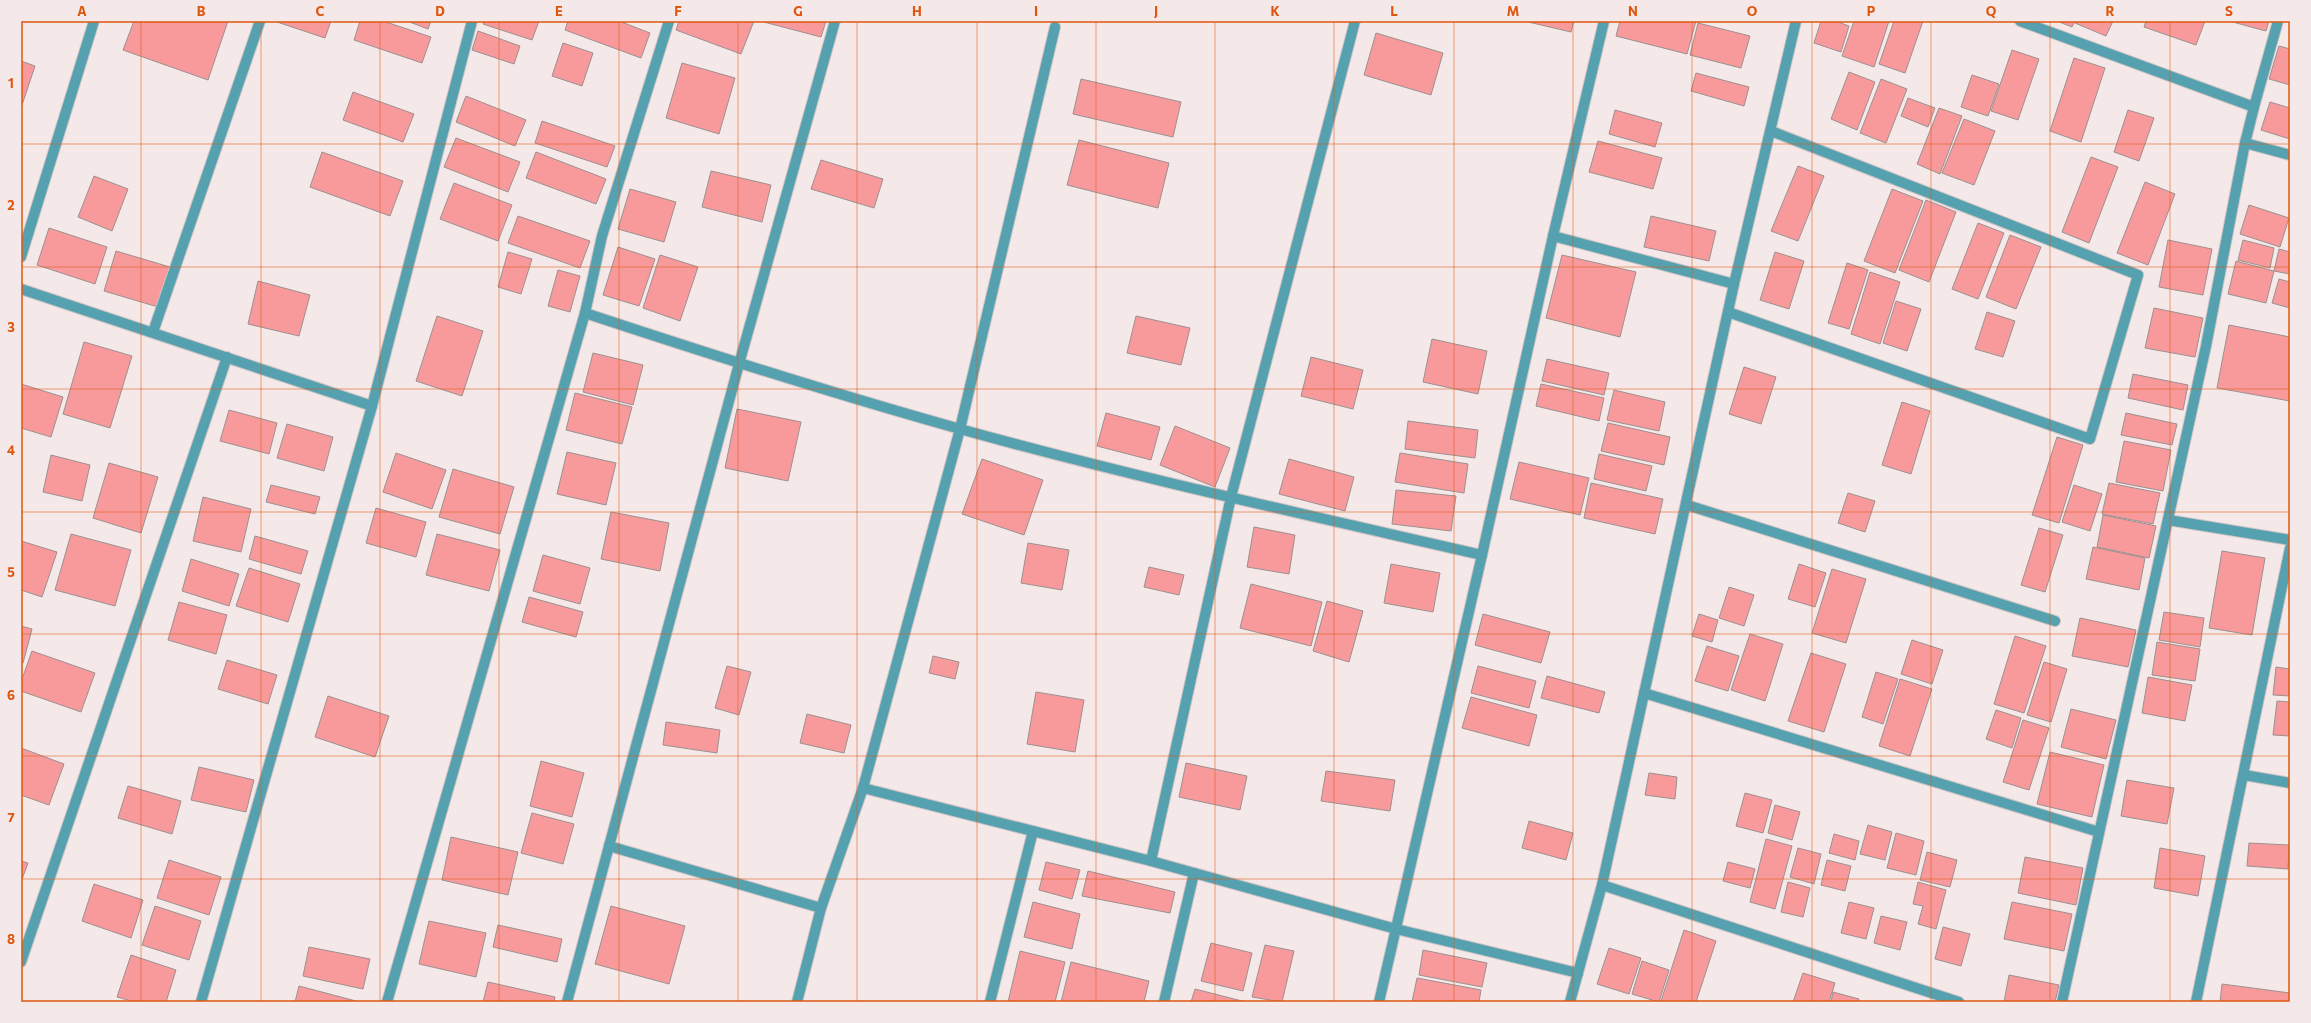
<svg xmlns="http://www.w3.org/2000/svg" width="2311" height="1023" viewBox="0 0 2311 1023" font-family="Commissioner,sans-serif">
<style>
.building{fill:#f89a9c;stroke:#9c9090}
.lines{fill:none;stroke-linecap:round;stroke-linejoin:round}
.minor-casing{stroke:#cfc4c4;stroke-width:12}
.minor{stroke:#55a1af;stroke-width:10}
.grid{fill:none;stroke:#df570e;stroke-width:1;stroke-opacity:0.55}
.neatline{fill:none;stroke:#df570e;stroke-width:1.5}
.grid-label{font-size:13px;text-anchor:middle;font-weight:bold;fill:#df570e}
</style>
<rect width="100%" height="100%" fill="#f5e8e8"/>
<!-- building -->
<g class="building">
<polygon points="134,21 228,21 208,80 123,50"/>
<polygon points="274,21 331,21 325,38"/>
<polygon points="360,21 383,21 431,37 422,63 354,40"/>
<polygon points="407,21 431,21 428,29"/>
<polygon points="484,21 539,21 532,40 483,24"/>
<polygon points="568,21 619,21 650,33 641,58 565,30"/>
<polygon points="679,21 754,21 741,54 676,30"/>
<polygon points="760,21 826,21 821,37"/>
<polygon points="1524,21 1574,21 1571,32"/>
<polygon points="1620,21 1696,21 1687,54 1616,36"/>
<polygon points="1821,21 1835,21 1849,26 1841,52 1814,43"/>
<polygon points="1854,21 1889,21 1874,67 1842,56"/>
<polygon points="1894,21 1923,21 1905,73 1879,64"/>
<polygon points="2057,21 2075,21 2072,27"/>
<polygon points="2076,21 2113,21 2106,36 2075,23"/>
<polygon points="2146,21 2205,21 2196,45 2144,27"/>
<polygon points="2229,21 2269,21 2266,31"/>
<polygon points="1698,23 1750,36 1741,68 1690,55"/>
<polygon points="478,31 520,46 514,64 472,50"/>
<polygon points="1376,33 1443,53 1431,95 1364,75"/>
<polygon points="563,43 593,53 582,86 552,76"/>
<polygon points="2279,46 2290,49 2290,85 2269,79"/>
<polygon points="2012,50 2039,59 2018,120 1991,111"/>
<polygon points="2074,58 2105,68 2081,142 2050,131"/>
<polygon points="21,61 35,66 21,108"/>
<polygon points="682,63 735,78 719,134 666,118"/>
<polygon points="1849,72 1875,82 1857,130 1831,119"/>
<polygon points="1696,73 1749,87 1744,106 1691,91"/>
<polygon points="1972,75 1999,84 1988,116 1961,107"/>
<polygon points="1081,79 1181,102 1173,137 1073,114"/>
<polygon points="1881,79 1907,89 1886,143 1860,133"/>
<polygon points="353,92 414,114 403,142 343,120"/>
<polygon points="466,96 526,120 515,146 456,122"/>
<polygon points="1908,98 1935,108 1928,127 1901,116"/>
<polygon points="2270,102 2290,108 2290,139 2261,130"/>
<polygon points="1939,108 1962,116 1940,174 1917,164"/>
<polygon points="1615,110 1662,123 1655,147 1609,134"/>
<polygon points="2128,110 2154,118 2139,161 2114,152"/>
<polygon points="1964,119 1995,131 1974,185 1942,173"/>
<polygon points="542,121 615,146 607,167 535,143"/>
<polygon points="456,138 520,162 508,192 444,167"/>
<polygon points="1079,140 1169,163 1158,208 1067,185"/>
<polygon points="1598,141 1662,158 1653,189 1589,172"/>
<polygon points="322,152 403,181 390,216 310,187"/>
<polygon points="536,152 606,179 596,204 526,178"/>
<polygon points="2091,157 2118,167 2089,243 2062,232"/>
<polygon points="821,160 883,179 874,208 811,189"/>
<polygon points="1798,166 1824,176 1798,241 1771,231"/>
<polygon points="711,171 771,185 762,222 702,207"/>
<polygon points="94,176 128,189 112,231 78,217"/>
<polygon points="2145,182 2175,194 2148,265 2117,253"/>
<polygon points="454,183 512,205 498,241 440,219"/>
<polygon points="630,189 676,202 664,242 618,229"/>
<polygon points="1892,189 1923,201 1895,273 1864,261"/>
<polygon points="1926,200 1956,212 1929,282 1899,270"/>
<polygon points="2249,205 2289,218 2280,247 2240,234"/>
<polygon points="518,216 590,241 580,268 508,243"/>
<polygon points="1651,216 1716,231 1709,261 1644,247"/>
<polygon points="1978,223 2004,233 1978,299 1952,289"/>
<polygon points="49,228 107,247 95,284 37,265"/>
<polygon points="2010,235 2041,247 2016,309 1986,297"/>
<polygon points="2168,240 2212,249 2203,295 2159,287"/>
<polygon points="2243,240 2274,248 2270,268 2238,260"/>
<polygon points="618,247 655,259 639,306 603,295"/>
<polygon points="2279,249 2290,252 2290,274 2274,271"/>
<polygon points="116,251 170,267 158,307 104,291"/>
<polygon points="508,252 532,259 521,294 498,287"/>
<polygon points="1775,252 1804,261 1789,309 1760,300"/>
<polygon points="660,255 698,267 680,321 643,308"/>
<polygon points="1562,255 1636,272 1620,337 1546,318"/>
<polygon points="2236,261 2274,271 2266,303 2228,294"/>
<polygon points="1847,263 1868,270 1849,329 1828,323"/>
<polygon points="558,270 580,276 570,312 548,306"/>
<polygon points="1870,272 1900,282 1880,344 1851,334"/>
<polygon points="2279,279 2290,282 2290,308 2272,303"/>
<polygon points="258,281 310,295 299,336 248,324"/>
<polygon points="1896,301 1921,309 1907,351 1883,343"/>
<polygon points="2154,308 2203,318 2195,357 2145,348"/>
<polygon points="1987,312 2015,321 2003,357 1975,349"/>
<polygon points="437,316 483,331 462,396 416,381"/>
<polygon points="1136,316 1190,328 1181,365 1127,353"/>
<polygon points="2229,325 2290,337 2290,401 2217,388"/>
<polygon points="1432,339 1487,351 1478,394 1423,382"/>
<polygon points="84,342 132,356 110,428 63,414"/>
<polygon points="593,353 643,365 633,405 583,392"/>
<polygon points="1311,357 1363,370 1353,409 1301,396"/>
<polygon points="1547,359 1609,373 1604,395 1542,381"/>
<polygon points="1744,367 1776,377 1761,424 1729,414"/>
<polygon points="2133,374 2188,385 2183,410 2128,398"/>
<polygon points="21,384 63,397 51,437 21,428"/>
<polygon points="1541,384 1604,398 1599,421 1536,406"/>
<polygon points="1614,390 1665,402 1659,431 1607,420"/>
<polygon points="575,393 632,407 622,444 566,430"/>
<polygon points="1902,402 1930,411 1911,474 1882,465"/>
<polygon points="737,409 801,422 788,481 725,468"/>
<polygon points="229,410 277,423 269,454 220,441"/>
<polygon points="1106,413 1160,427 1151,460 1097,446"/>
<polygon points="2126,413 2177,424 2172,445 2121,435"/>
<polygon points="1408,421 1478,430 1475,458 1405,449"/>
<polygon points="1608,423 1670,437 1664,465 1601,451"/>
<polygon points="287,424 333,437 324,471 277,458"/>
<polygon points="1175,426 1230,448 1215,487 1160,465"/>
<polygon points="2057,437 2083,445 2059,523 2032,515"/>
<polygon points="2124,441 2171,450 2163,491 2116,482"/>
<polygon points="567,452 616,463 606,505 557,494"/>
<polygon points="396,453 446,470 432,509 383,492"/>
<polygon points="1400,453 1468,464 1464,493 1395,482"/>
<polygon points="1599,454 1652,466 1646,491 1594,479"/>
<polygon points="51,455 90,465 82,501 43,492"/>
<polygon points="982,459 1043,480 1024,535 962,514"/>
<polygon points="1289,459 1354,477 1345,511 1279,494"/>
<polygon points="1519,462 1589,478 1580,515 1510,499"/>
<polygon points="109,463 158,477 141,533 93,518"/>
<polygon points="453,469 514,487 500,534 439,517"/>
<polygon points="1591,483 1663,499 1655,534 1584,518"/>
<polygon points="2109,483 2160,493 2153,524 2102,514"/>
<polygon points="271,485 320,497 315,514 266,502"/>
<polygon points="2074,485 2102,494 2090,531 2062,522"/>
<polygon points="1396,490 1456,496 1451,531 1392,524"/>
<polygon points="1848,493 1875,501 1865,532 1838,523"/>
<polygon points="203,497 251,509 241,552 193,541"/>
<polygon points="376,508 426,522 416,557 366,543"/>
<polygon points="611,512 669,523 660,571 601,559"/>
<polygon points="2103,515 2156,526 2149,558 2097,547"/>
<polygon points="1254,527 1295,535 1289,574 1247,567"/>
<polygon points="2039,528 2063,535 2045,592 2021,585"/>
<polygon points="71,534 131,550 115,606 55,590"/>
<polygon points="437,534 500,550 489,591 426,575"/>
<polygon points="255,536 308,551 301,574 249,559"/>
<polygon points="21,541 57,552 42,597 21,590"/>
<polygon points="1028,543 1069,550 1062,590 1021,583"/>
<polygon points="2093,547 2145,558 2139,590 2086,579"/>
<polygon points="2222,551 2265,558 2252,635 2209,628"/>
<polygon points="543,555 590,568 580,604 533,591"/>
<polygon points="191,559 239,574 229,606 182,591"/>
<polygon points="1391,564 1440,573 1433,612 1384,603"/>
<polygon points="1799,564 1826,573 1815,607 1788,599"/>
<polygon points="1149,567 1184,575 1179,595 1144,587"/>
<polygon points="249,568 300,584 288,622 236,606"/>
<polygon points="1832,569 1866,579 1846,643 1812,633"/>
<polygon points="1251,584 1322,602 1311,646 1240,628"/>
<polygon points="1729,587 1754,595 1744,626 1719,618"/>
<polygon points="529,597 583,612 576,637 522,622"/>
<polygon points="1327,601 1363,611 1349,662 1313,651"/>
<polygon points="179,602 227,615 216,654 168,640"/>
<polygon points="2164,612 2204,618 2200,647 2159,640"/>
<polygon points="1483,614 1550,632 1541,663 1475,645"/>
<polygon points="1699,614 1718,620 1712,642 1692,636"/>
<polygon points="2080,618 2136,630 2128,667 2072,656"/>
<polygon points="21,626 32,629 23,663 21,663"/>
<polygon points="1750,634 1783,644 1765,701 1731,690"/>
<polygon points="2015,636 2046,646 2024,713 1994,704"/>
<polygon points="1912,640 1943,650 1932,684 1901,674"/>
<polygon points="2157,642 2200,649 2195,681 2152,675"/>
<polygon points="1707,646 1739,656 1728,691 1695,681"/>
<polygon points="32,651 95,673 81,712 21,691 21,682"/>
<polygon points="1811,653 1846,664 1824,732 1788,721"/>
<polygon points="933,656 959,662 955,679 929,673"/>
<polygon points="227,660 277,675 268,704 218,689"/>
<polygon points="2044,662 2067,669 2051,722 2027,715"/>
<polygon points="727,666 751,672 739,715 715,708"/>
<polygon points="1478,666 1536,681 1529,708 1471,693"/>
<polygon points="2276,667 2290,669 2290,696 2273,695"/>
<polygon points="1876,672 1898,679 1883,724 1862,717"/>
<polygon points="1547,676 1605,692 1599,713 1541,698"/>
<polygon points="2148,677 2192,685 2185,721 2142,713"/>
<polygon points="1900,679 1932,689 1910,756 1879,746"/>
<polygon points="1036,692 1084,700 1075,752 1027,744"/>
<polygon points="328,696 389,716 375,757 315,737"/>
<polygon points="1471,697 1537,715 1529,746 1462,728"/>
<polygon points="2277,701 2290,702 2290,736 2273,735"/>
<polygon points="2071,709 2116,720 2106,759 2061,747"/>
<polygon points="1996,710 2021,718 2012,748 1986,739"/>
<polygon points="807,714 851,725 844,753 800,743"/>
<polygon points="2023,720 2049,728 2029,790 2003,782"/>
<polygon points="666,722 720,730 717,753 663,745"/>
<polygon points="21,748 64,764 49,805 21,795"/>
<polygon points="2050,752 2104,765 2092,817 2037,804"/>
<polygon points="541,761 584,773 572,817 530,806"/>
<polygon points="1186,763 1247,776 1240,810 1179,797"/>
<polygon points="199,767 254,780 246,812 191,800"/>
<polygon points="1326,771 1395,780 1390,811 1321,801"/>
<polygon points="1649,773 1677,777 1675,799 1645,795"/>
<polygon points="2127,780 2174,788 2167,824 2121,816"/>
<polygon points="128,786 181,801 172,834 118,818"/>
<polygon points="1745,793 1772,800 1763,833 1736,826"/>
<polygon points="1775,805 1800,812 1792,840 1768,833"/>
<polygon points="532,813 574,824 563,864 521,853"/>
<polygon points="1529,821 1573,833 1566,860 1522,848"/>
<polygon points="1868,825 1892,832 1885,860 1860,854"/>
<polygon points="1896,833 1924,841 1916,875 1887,868"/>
<polygon points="1834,834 1859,841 1855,860 1829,853"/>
<polygon points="451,837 518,852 508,895 442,880"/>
<polygon points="1766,839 1792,846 1775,909 1750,902"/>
<polygon points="2249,843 2289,845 2288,869 2247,866"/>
<polygon points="1798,848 1821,854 1814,884 1790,877"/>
<polygon points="2160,848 2205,856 2198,896 2154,888"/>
<polygon points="1927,852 1957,860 1950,887 1920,880"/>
<polygon points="2025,857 2083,868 2076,905 2018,893"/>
<polygon points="169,860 221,877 209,915 157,898"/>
<polygon points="1827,860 1851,866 1845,891 1821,885"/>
<polygon points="21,861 28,863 21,882"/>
<polygon points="1046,862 1080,870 1072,899 1039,890"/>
<polygon points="1728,862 1755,869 1750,888 1723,881"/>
<polygon points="1088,871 1175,892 1170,913 1082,896"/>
<polygon points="1788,882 1810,888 1803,917 1781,912"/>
<polygon points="1918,882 1946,890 1936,929 1918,924 1923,906 1913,904"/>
<polygon points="94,884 143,900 131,938 82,921"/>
<polygon points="1033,902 1080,914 1072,949 1024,937"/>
<polygon points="1849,902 1874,908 1866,939 1841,933"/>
<polygon points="2012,902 2072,914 2064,951 2004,939"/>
<polygon points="155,906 201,921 189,960 142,945"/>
<polygon points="611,906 685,926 669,984 595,964"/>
<polygon points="1881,916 1907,922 1900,950 1874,943"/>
<polygon points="429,921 486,933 476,977 419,964"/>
<polygon points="498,925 562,939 557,962 493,947"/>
<polygon points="1943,927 1970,934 1961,966 1935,959"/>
<polygon points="1684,930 1716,941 1696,1002 1665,1002 1661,1001"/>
<polygon points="1211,943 1252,953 1243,991 1201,981"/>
<polygon points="1265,945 1294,951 1282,1002 1252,997"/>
<polygon points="309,947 370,959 363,989 303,976"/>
<polygon points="1609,948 1641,958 1629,994 1597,984"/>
<polygon points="1423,950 1487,963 1482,987 1419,975"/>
<polygon points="1020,951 1065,962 1055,1002 1008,1002"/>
<polygon points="131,955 176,970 166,1002 135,1002 117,997"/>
<polygon points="1642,961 1669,970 1659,1002 1632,994"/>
<polygon points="1071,962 1149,981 1144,1002 1061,1002"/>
<polygon points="1803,973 1835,983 1829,1002 1793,1002"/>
<polygon points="2009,975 2059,985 2055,1002 2004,1002"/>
<polygon points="1417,978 1481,990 1479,1002 1412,1002"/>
<polygon points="488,982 555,997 554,1002 483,1002"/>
<polygon points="2222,984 2290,993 2290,1002 2220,1002"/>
<polygon points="299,986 356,1001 355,1002 295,1002"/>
<polygon points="1195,989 1246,1002 1191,1002"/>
<polygon points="1833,992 1859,999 1859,1002 1831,1002"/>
</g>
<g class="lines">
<defs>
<g id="minor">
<polyline points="2020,21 2254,107 2278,21"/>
<polyline points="2245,143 2254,107"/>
<polyline points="1553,236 1734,284"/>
<polyline points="21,257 94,21"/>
<polyline points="21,289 372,406"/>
<polyline points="1728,312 2090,439 2138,275 1771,131"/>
<path d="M585,313c124,41 249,81 375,116 173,48 348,86 522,126"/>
<polyline points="153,332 260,21"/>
<polyline points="1687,505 2055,621"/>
<polyline points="2168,520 2290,540"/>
<polyline points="1644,693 2099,832"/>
<polyline points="2244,775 2290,783"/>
<polyline points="863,788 1151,861 1396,929 1578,973"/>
<polyline points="609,846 821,908"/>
<polyline points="1151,861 1231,497 1355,21"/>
<polyline points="1602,885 1959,1002"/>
<polyline points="21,962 227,357"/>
<polyline points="201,1002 372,406 472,21"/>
<polyline points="387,1002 585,313 602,236 669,21"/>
<polyline points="567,1002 739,364 835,21"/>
<polyline points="797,1002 821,908 863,788 960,429 1055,27"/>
<polyline points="990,1002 1033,831"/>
<polyline points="1164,1002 1194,873"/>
<polyline points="1379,1002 1482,555 1553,236 1604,21"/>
<polyline points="1570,1002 1602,885 1734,284 1796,21"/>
<polyline points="2062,1002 2206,346 2245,143 2290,155"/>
<polyline points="2196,1002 2290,548"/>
</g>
</defs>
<!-- minor casing -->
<use href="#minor" class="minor-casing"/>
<!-- minor -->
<use href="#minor" class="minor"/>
</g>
<!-- grid -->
<path class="grid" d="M141,21v981M261,21v981M380,21v981M499,21v981M619,21v981M738,21v981M857,21v981M977,21v981M1096,21v981M1215,21v981M1334,21v981M1454,21v981M1573,21v981M1692,21v981M1812,21v981M1931,21v981M2050,21v981M2170,21v981M21,144h2269M21,267h2269M21,389h2269M21,512h2269M21,634h2269M21,756h2269M21,879h2269"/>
<!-- border -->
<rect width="2311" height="1023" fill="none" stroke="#f5e8e8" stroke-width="44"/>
<rect x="22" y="22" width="2267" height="979" class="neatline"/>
<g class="grid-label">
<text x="82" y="16">A</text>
<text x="201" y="16">B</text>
<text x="320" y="16">C</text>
<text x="440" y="16">D</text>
<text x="559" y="16">E</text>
<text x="678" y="16">F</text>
<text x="798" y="16">G</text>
<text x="917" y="16">H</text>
<text x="1036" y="16">I</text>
<text x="1156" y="16">J</text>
<text x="1275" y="16">K</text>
<text x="1394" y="16">L</text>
<text x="1513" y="16">M</text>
<text x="1633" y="16">N</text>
<text x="1752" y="16">O</text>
<text x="1871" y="16">P</text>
<text x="1991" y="16">Q</text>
<text x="2110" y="16">R</text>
<text x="2229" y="16">S</text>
<text x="11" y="88">1</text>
<text x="11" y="210">2</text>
<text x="11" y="332">3</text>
<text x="11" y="455">4</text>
<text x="11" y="577">5</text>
<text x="11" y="700">6</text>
<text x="11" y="822">7</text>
<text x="11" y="944">8</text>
</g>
</svg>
